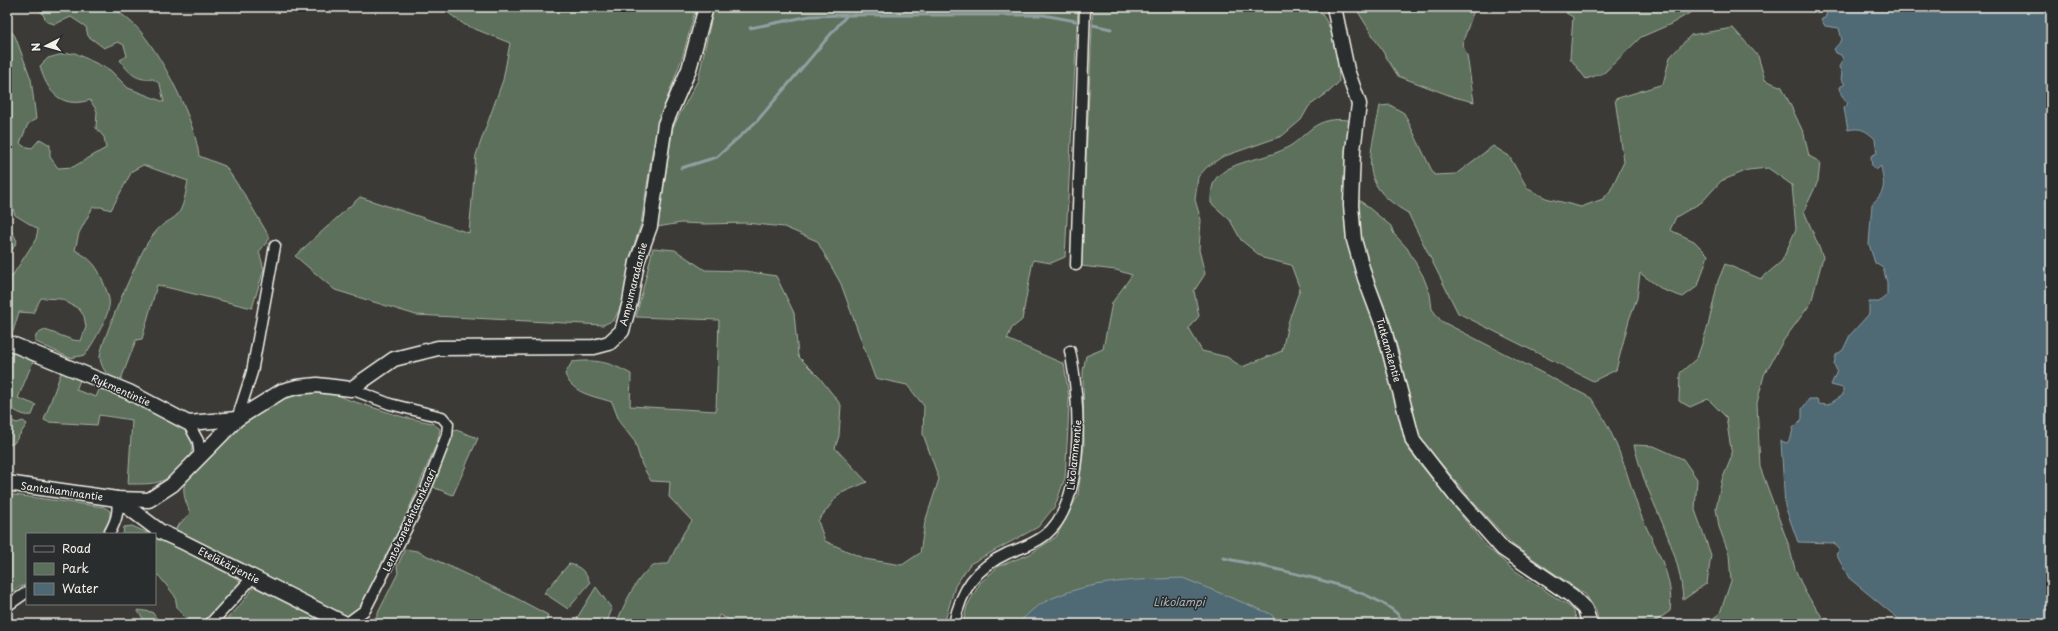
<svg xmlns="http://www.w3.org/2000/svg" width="2058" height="631" viewBox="0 0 2058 631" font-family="'Playpen Sans',sans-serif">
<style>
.green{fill:#5b705b;stroke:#a8b0a2}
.water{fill:#4f6974;stroke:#919fa2}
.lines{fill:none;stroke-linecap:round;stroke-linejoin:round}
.stream{stroke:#919fa2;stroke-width:3}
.street-casing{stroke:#f4f1e8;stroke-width:13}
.secondary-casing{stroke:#f4f1e8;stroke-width:17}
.street{stroke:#2a2d2e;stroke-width:10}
.secondary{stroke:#2a2d2e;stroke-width:14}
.labels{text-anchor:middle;stroke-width:3;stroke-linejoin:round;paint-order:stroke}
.street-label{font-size:10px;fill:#f4f1e8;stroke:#2a2d2e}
.water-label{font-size:11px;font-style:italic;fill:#aab4b4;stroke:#2a2d2e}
</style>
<rect width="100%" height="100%" fill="#3b3a37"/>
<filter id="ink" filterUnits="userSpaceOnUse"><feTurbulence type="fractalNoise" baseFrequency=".025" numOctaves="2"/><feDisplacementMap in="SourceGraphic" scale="8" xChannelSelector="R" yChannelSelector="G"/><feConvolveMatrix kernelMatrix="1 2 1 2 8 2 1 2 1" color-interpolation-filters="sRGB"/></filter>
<g filter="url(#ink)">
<!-- green -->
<g class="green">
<path d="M7,7v19l8,10 16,43 5,40 -8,5 -8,19 3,3 9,2 8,-9 10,6v12l8,11 15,-1 33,-19 -2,-11 -8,-9 1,-17 -7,-11c-29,9 -43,-8 -50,-34l8,-8 15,-4 12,-1 35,17 18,18 36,14 -4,-18 -7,-5c-17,2 -24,-6 -33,-19l7,-4 -3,-11 -6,-3 -14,6 -16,-12 -2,-9 -15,-10 -16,7 -8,-2 -6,-11 -9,-4h81c9,8 20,15 28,25 23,28 54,88 58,124l26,10 21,31 24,41 -11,14 5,17 -12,39 -95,-23 -15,54 -6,1 -16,42c-11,-5 -18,-11 -20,-24 -1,-13 39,-103 48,-116 4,-6 10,-14 16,-18 4,-3 9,-5 13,-9 7,-7 9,-25 11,-34l-45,-16 -11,6 -21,39 -10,-3h-8l-14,26 -4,17c17,10 22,15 29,34 2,5 4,10 5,15 3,14 -16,44 -24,56l-15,3 -36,-17 3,-7 8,-4 28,10 8,1 5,-14 -2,-11 -5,-7 -18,-10 -20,-1 -8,15 -14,-1 -7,23 -5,-1v-50l29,-45 2,-10 -23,-14 -3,-10 -5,-2z"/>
<polygon points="440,7 696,7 683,55 662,113 652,153 641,224 630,257 624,300 614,320 603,325 416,315 335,290 295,256 360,197 469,233 476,155 503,80 510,43 465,25"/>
<path d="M714,7h364l-13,250 -14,6 -18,-3 -11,60 -10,8 -5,11 57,25 5,34 -1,30 -3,50 -10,28 -17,21 -68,37 -15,22 -11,38h-205l-20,-9 -4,9h-99c7,-16 22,-53 40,-59 3,-1 8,-1 12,-1l16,-32 8,-11 -23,-24 1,-15 -19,-1 -9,-16 -7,-23 -15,-19 -8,-21c-18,-6 -40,-8 -47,-28l7,-12c25,-3 37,0 59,12l-1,32 86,5 3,-91 -83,-3 17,-69 22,2 30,20 40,1 31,5 18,37 4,43 21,21 22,28 -2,31 -4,12 32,34 -28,12 -21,27 7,20 40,18 37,6 18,-12 5,-31 14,-43 -16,-45 1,-28 -17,-21 -32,-7 -34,-94 -24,-43 -33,-14 -38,-4 -40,1 -25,-1 -24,4 16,-100 25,-47z"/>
<path d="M1093,7h223c19,20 22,48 23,75l-10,10 -20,14 -8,14 -19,16 -60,21 -15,10 -9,10 -3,23 6,20 -2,30 6,24 -11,17 5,25 -10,13 13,22 25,6 15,10 40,-16 6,-28 12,-34 -9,-24 -28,-7 -22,-18 -11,-20 -19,-17c0,-9 0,-21 8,-28 20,-17 49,-15 71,-29 10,-6 20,-19 31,-23 9,-4 18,-4 27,-3l3,8 -5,97 6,37 22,62 34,125 77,96 26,23 62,41 5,15h-615l4,-18 13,-23 19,-17 31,-12 26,-17 22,-42 6,-49 -1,-75 3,-15 17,-7 9,-46 20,-28 -16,-5 -35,-4z"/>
<polygon points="1355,7 1479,7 1473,13 1462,44 1467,55 1474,102 1454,97 1398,76"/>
<polygon points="1575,7 1694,7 1693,11 1671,24 1641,37 1604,73 1586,79 1570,58 1573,17 1566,13"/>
<path d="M1733,28l25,28 7,24 17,7 22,47 5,22 11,6 -2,19 -14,30 19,46 -12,46 -28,38 -19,34 -7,28 3,64 29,79 6,23 10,23 22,32h-121l14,-11 11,-32 -2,-27 -10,-27 -3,-19 6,-28 10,-24 -6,-39 -18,-18 -18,8 -11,-6 1,-28 17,-15 11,-32 10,-45 7,-17 36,15 21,-18 14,-32 -4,-44 -24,-17 -20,2 -27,11 -19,21 -26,15 -6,13 24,11 14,14 -10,31 -15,11 -20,-7 -23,-17 -3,25 -8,22 -13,50 -23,11 -135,-68 -50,-100c-53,-30 -37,-57 -28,-107l10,-1 14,8 30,62 22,-1 37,-28 16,10 19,33 18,9 35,9 22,-8 7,-8 14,-29 -9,-63 48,-15 7,-27 21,-22z"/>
<path d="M1358,199l33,27 3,8 13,14 16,28 7,18 2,15 9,12 150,77c11,16 20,33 27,51 9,21 14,43 22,64 13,32 35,62 30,98l-18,13h-53l-3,-13 -10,-16 -73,-50 -40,-43 -50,-60 -9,-19 -14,-67 -14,-46 -18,-45 -9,-39z"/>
<polygon points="7,230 13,233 17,241 7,260"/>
<path d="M7,347l27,12 -16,39 18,7 -4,10c-9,2 -19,-5 -25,-11z"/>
<path d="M62,370l20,5 -6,15 20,7 6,-14c16,9 79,40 87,51 6,11 3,22 -6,31 -20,20 -27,19 -55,19l4,-64 -33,-5 -2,10 -49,-3 -4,-2z"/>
<path d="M306,392l27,1 16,7 54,17 29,6 8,6 -2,11 -34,81 -42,84 -13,11 -9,-1 -162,-84 -2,-3 14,-15c-4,-12 -10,-23 -3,-34l48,-51 45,-29z"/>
<polygon points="7,419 17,423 23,421 27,424 14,443 7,446"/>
<polygon points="456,430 478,438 453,495 435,488 433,485 452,432"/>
<path d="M1634,445l20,1 29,13 14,20 -2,31 16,45 -4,28 -24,17c-2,-40 -20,-74 -35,-111 -6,-14 -10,-29 -14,-44z"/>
<polygon points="7,494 104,507 110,511 110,521 100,534 27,534 27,584 7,593"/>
<polygon points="132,526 150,534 123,534 124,527"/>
<polygon points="155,536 208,560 238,576 240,584 203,624 190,624 177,607 175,596 159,576 155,574"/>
<polygon points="405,549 417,551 516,598 548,615 546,624 374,624 371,621 376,617 398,573 397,567"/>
<path d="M569,564c11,2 17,8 21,19l-22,26 -24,-16z"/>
<polygon points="255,586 332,624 221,624 236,610"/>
<polygon points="596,587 612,609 606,624 583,624 577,618"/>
<polygon points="137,610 152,612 161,624 147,624"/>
</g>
<!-- water -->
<g class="water">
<path d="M1829,7h222v617h-148l-3,-4 -51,-42 -13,-24 4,-4 -6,-7 -36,-1 -13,-36 -4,-65 6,2 4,-5 2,-10 9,-9v-10l7,-10h8l2,5 9,1 15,-10v-7l-12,-3 6,-14 -3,-7 2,-9 7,-5 7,-15 19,-21v-12h10l8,-7v-13l-4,-14 -8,-5 -6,-19 3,-40c15,-14 12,-19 9,-38l-5,4 -4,-4 -1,-10 6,-3 -2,-14c-9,-9 -15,-12 -27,-9l-4,-22 4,-4 -7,-10 -1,-7 5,-3 -4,-5 1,-5 -3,-7 4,-8 -2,-4 -5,-2 -2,-4 8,-9 -3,-12 -14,-2 -4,-7 4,-1z"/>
<path d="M1183,578l88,36 7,10h-260c5,-5 11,-12 18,-17 43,-27 98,-27 147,-29z"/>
</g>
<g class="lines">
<!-- stream -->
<g class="stream">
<polyline points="1093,25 1111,29"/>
<polyline points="750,28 810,16 847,15 1043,15 1076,21"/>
<polyline points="681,168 717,157 757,121 847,15"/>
<path d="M1223,558c36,8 169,30 181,66"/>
</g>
<defs>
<g id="street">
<polyline points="1076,265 1085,7"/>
<polyline points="237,419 252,372 275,246"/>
<polyline points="188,423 198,441 200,458"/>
<path d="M109,534c7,-13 10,-21 8,-35"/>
<polyline points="7,606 27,592"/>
<polyline points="210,624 253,577"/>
<polyline points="346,624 365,610 424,494 447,435 448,424 442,417 390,404 351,389"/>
<path d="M954,624c7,-34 21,-56 54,-71 13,-5 24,-8 36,-17 43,-32 36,-138 26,-185"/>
</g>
<g id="secondary">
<polyline points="1334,7 1347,70 1359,104 1353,150 1351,205 1354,240 1365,278 1383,326 1413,441 1455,495 1503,549 1572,596 1585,609 1590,624"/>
<polyline points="7,342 129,392 188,423 237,419"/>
<polyline points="7,483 117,499 149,500 172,485 237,419 282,391 297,387 317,385 351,389 394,359 438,348 594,347 609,343 622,331 630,302 637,262 650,226 665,124 689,69 706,7"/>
<polyline points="117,499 161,532 181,541 346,624"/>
</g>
</defs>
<!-- street casing -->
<use href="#street" class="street-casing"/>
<!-- secondary casing -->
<use href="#secondary" class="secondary-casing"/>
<!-- street -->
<use href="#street" class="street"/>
<!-- secondary -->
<use href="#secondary" class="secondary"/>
</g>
</g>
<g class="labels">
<!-- street labels -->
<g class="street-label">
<text transform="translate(633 284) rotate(-76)" y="4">Ampumaradantie</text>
<text transform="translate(1389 350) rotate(74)" y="4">Tutkamäentie</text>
<text transform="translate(121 390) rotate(24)" y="4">Rykmentintie</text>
<text transform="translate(1074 455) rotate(-84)" y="4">Likolammentie</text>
<text transform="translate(62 491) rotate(8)" y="4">Santahaminantie</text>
<text transform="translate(409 520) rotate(-65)" y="4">Lentokonetehtaankaari</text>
<text transform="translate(229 565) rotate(27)" y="4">Eteläkärjentie</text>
</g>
<!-- water labels -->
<g class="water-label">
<text x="1179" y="606">Likolampi</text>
</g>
</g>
<!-- margin -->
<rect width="2058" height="631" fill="none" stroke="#2a2d2e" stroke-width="24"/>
<rect x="12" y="12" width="2034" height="607" fill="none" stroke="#f4f1e8" stroke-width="1.5" filter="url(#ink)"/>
<!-- legend -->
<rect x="26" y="533" width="130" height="72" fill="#2a2d2e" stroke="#7b7b78"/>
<rect x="34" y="546" width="20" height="6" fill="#2a2d2e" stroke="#7b7b78"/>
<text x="62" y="553" font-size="12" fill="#f4f1e8">Road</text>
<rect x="34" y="563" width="20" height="12" fill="#5b705b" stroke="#7b7b78"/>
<text x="62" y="573" font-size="12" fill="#f4f1e8">Park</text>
<rect x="34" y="583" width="20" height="12" fill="#4f6974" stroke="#7b7b78"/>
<text x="62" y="593" font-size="12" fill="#f4f1e8">Water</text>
<!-- north arrow -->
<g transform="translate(46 46) rotate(264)" stroke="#2a2d2e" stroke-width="3" paint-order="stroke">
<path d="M0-3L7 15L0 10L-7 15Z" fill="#f4f1e8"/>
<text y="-6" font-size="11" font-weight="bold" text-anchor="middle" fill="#f4f1e8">N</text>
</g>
</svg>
